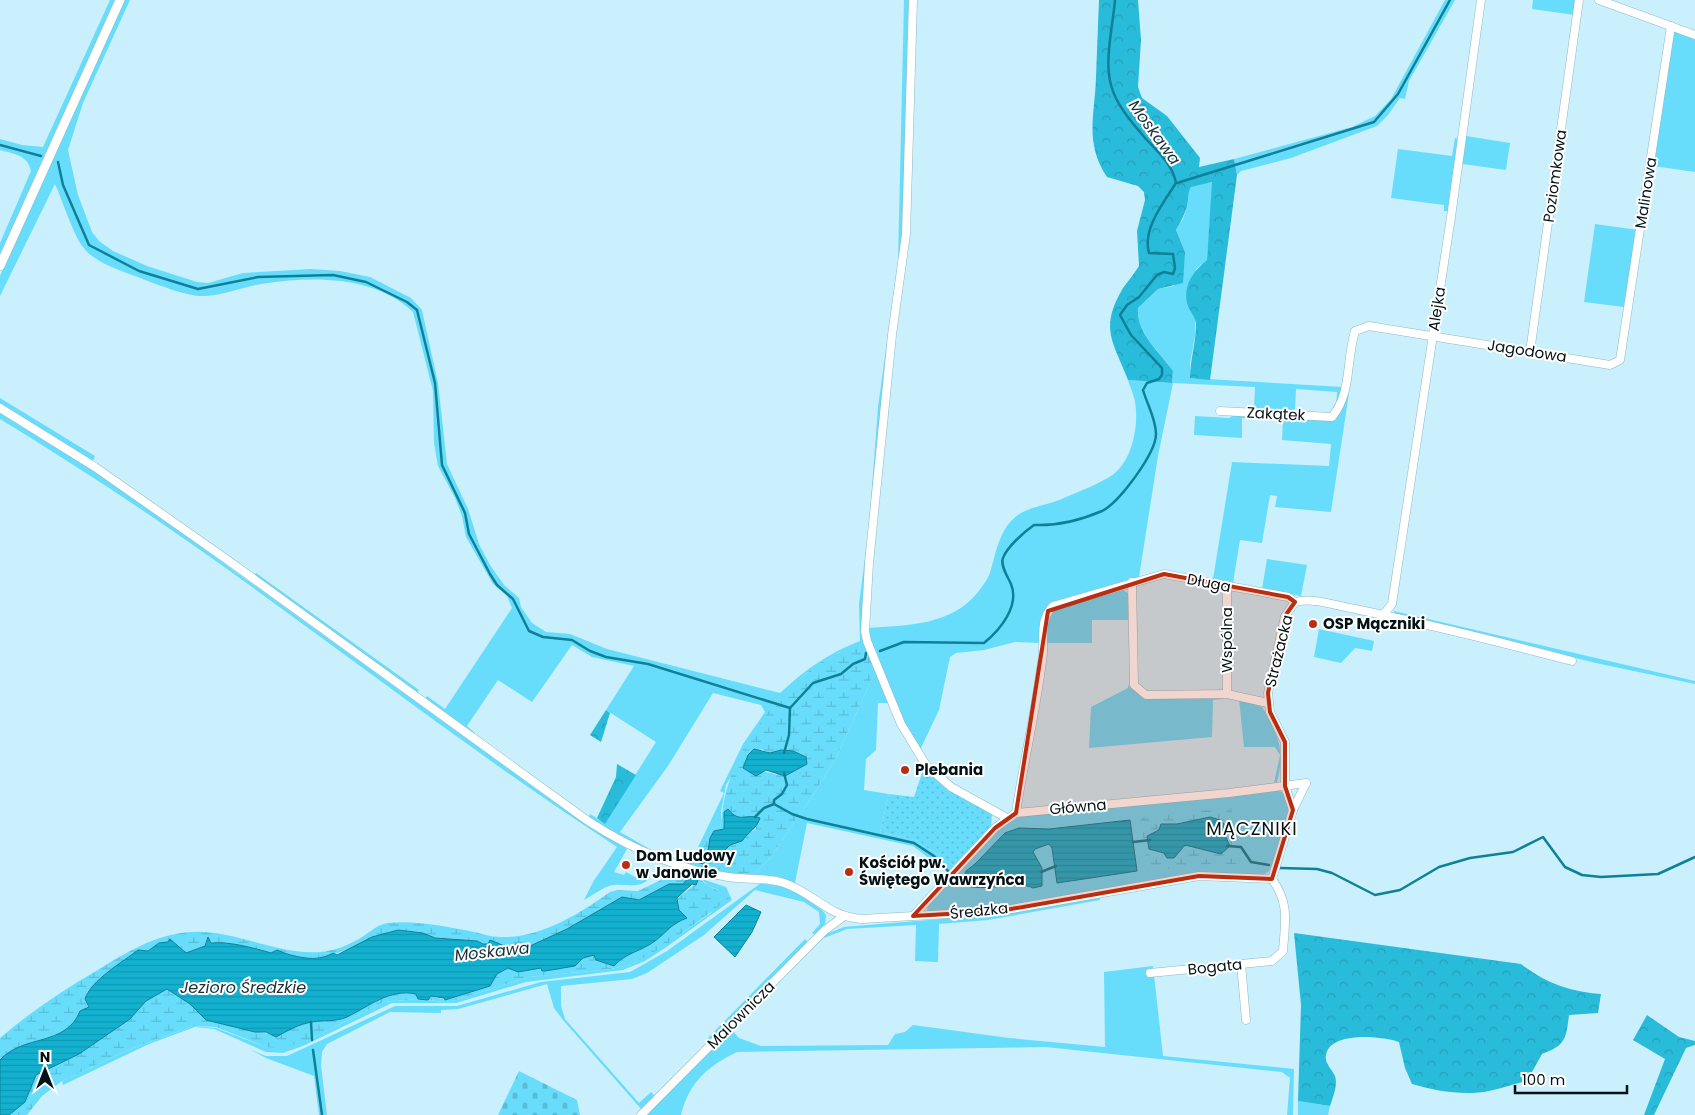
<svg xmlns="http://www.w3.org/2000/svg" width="1695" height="1115" viewBox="0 0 1695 1115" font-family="Poppins,sans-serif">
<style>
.grass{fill:#68ddfb}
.forest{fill:url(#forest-crowns)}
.wetland{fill:url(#wetland-marsh);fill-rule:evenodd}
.cemetery{fill:url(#cemetery-stones)}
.park{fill:url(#park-dots)}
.water{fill:url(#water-rules);stroke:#0e8198}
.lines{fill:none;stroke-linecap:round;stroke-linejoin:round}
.stream{stroke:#0e8198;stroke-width:2.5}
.minor-casing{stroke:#92b8c3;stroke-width:9}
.tertiary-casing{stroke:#92b8c3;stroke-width:10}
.minor{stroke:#fff;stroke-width:8}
.tertiary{stroke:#fff;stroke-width:9}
.marked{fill:#b92e11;fill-opacity:0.2;stroke:#b92e11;stroke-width:4;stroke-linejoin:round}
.poi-dot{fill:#b92e11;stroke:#fff;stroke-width:2}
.labels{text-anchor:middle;stroke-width:4;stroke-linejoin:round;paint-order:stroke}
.street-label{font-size:15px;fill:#041215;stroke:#fff}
.poi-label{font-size:15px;font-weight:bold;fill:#041215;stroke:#fff;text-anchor:start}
.water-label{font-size:16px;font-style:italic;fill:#193036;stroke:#fff}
.quarter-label{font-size:18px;letter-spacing:1px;fill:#041215;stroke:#fff}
</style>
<defs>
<pattern id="forest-crowns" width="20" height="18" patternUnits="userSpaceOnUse" patternTransform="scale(1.25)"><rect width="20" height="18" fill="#29bbda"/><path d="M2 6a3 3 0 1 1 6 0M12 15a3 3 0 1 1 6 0" fill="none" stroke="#23a0ba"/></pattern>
<pattern id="wetland-marsh" width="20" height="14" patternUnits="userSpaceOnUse" patternTransform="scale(1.25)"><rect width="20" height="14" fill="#68ddfb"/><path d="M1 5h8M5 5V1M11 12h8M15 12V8" fill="none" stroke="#59bdd6"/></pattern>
<pattern id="cemetery-stones" width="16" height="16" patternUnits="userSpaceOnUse" patternTransform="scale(1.25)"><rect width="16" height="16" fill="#68ddfb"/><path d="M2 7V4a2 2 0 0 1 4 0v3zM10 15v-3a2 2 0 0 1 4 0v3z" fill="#59bdd6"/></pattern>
<pattern id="park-dots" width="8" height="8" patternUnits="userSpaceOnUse" patternTransform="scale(1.25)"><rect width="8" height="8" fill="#68ddfb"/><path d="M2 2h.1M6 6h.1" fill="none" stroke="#59bdd6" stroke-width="1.8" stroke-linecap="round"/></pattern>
<pattern id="water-rules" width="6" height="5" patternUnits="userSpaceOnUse" patternTransform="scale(1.25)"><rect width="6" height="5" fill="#13b1d0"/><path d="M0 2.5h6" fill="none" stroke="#1097b2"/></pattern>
</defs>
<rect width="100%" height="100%" fill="#c9f0fc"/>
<!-- grass -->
<g class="grass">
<path d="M110,0h6l-116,258v-15l31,-72c-3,-16 -17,-17 -31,-21v-11l22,6 21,2z"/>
<path d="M124,0h6l-47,103 -15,47 10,45 14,37 7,9 14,10 34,15 50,16 11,1 35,-10 68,-4 29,2 30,6 41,21 11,12 16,73 9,81 21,45 11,35 11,21 14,20 15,13 2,9 11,16 14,9 24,2 37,15 173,44c25,-23 48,-40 80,-52l-1,-37 10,-77 9,-120 20,-145 6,-262h8l-9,234 -40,387 28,82h-13l-2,47 -10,9 -2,31 25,4 -9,38 35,8 41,27 -6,7 -37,-28 -106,-23 -12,60 -19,-7h-23l17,-18 47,-69 21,-35 36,-80 -34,-22 -35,22 -28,28 -51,83 -5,27 1,13 -10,4 -19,37 -40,-12 1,-3 37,11 33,-69 -4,-2 23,-47 22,-32 -4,-7 -48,-12 -45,73 -48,66 28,16 -3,3 -56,-34 1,-3 15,9 51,-81 -50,-32 28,-44 -42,-9 -20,-12 -40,57 -34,-22 -31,46 8,7 -2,2 -49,-35 3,-4 18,13 67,-101 -5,-12 -14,-12 -27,-47 -4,-21 -7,-18 -17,-32 -4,-23 -1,-52 -20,-79c-39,-37 -102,-36 -152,-28 -18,3 -37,11 -56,12 -20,1 -53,-14 -73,-21 -16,-6 -39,-14 -49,-28 -9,-11 -21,-47 -28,-63l-55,112v-20z"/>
<polygon points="1445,0 1455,0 1409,81 1405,99 1400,98 1388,115 1377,126 1291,158 1241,171 1237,175 1234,159 1352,127 1375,116 1391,99"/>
<polygon points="1533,0 1577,0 1575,15 1532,9"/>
<polygon points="1673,29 1695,38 1695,172 1653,166"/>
<polygon points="1466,136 1510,143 1506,170 1462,164"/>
<polygon points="1455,138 1458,139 1448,211 1444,211 1444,205 1391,198 1398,149 1452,156"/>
<path d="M1213,182l-6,78 -11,9 -1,67 -5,27v15l153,9 -5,20 -8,8 -12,-1v-2l11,1 7,-7 1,-14 -41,-3 -1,22 14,1 -1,1 -59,-3v-2h5l1,-21 -82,-4 -15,73 -19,121 -89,26 -9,16v24l-26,-1 -31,8 -28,3 -6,4 -11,53 -20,42 -17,-31 -17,-47 -16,-34 -2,-12c40,-3 84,-2 111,-36 6,-8 11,-14 13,-23 6,-20 9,-41 27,-54 13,-9 31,-10 46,-17 14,-6 40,-16 51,-25 18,-15 24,-49 20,-71 -1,-7 -5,-15 -7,-22l44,3 1,-12c-13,-20 -37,-37 -35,-63l20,-19 16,-3 11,-34 -9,-22 7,-11 5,-15v-12l3,-6z"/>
<polygon points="1595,224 1638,230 1624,307 1584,302"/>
<polygon points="1349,393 1331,512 1275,507 1277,496 1270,495 1262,543 1240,540 1233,583 1213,579 1232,462 1329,466 1331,444 1282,440 1283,420 1277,420 1278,417 1335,421"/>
<polygon points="0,398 95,456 93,461 0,404"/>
<path d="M0,413l96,58 450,325 81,53 -13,23 10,3 2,-3 16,9 4,-6 4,2c-9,14 -28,5 -41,9 -9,3 -17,10 -25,14l9,-18 24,-35c-134,-87 -260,-185 -390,-278 -74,-53 -150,-103 -227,-150z"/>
<polygon points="1234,415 1271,417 1271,420 1242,418 1242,438 1194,435 1195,416 1229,418"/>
<polygon points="1267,559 1307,565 1301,596 1262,589"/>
<polygon points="256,573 419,690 416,694 254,576"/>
<polygon points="1122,589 1130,595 1131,620 1092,620 1092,643 1046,643 1048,618 1054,610"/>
<polygon points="1394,611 1695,681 1695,684 1596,663 1394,614"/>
<polygon points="1319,629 1374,641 1372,651 1355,648 1341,663 1314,657"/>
<polygon points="1128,685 1144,698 1224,697 1223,699 1213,700 1212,737 1089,748 1091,707 1128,688"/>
<path d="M1239,699l23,8c17,24 23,47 15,75l-3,1 6,-28 -5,-8h-31z"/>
<path d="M1278,790c24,10 -2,64 -9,81l-6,4 -75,-1 -187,33 -71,6 -3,-3 1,-4 66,-74 26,-16z"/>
<polygon points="702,879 726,887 732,900 665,948 645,961 623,970 526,982 456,1003 392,1003 303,1046 283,1053 266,1052 214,1029 195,1027 149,1044 63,1085 62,1081 128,1050 193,1026 216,1028 266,1047 309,1040 384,1002 418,999 444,1002 456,1000 529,977 611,969 632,964 663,946 711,913 718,890 707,885"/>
<polygon points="761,883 790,888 822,910 826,915 825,925 815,935 812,933 820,924 819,912 804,902 755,890 704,935 647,973 632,979 561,986 561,1006 565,1019 639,1103 651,1092 656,1097 642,1110 563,1020 554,1008 547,984 458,1009 441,1010 441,1013 390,1012 327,1044 322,1052 321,1066 327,1115 319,1115 314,1076 266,1058 251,1050 266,1056 287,1056 395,1006 457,1006 541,982 630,972 667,951"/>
<polygon points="1100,896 1100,900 988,920 939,924 938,962 915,961 916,925 847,929 824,938 824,935 844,927 1001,914"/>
<polygon points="805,939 808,942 708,1044 705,1041"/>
<path d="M1153,966l10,90 131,13 -1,46h-6l3,-37 -8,-6 -236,-25 -309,5c-29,14 -48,30 -56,63h-36l87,-85 7,8 22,8 127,-1 7,-11 10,-2 8,-7 96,13 96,9 -1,-75z"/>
<polygon points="1298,1101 1330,1106 1328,1115 1298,1115"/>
</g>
<!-- forest -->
<g class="forest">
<path d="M1099,0h39l3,40 -3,47 4,11 25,18 26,33 7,9 -1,9 35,-8 3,16 -27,205 -20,-2c0,-18 6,-35 6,-54 0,-7 -7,-13 -9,-21 -4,-19 7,-32 20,-43l5,-78 -21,5c-4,6 -2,12 -4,20 -3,8 -6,15 -11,23l9,22 -2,31 -25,6 -20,19c-2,26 22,44 35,63l-1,12 -44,-3c-15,-39 -29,-51 -5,-92 5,-7 11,-14 16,-22l-2,-35 8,-31 -1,-8 -6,-6 -31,-9c-23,-35 -12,-62 -11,-100 1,-26 2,-51 3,-77z"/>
<polygon points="606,710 610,713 601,742 590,735"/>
<polygon points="617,764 636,775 605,824 597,818 616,777"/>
<path d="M1294,933l227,31c24,19 50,28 80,30l-3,19 -29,2c-3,24 -3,30 -27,39l-15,27c-13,3 -25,7 -38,10 -24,5 -54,0 -77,-7l-7,-16 -6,-26c-17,-6 -69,-11 -73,13 -2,8 6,14 9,21 3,9 -2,21 -5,30l-32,-5 3,-96z"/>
<polygon points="1647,1015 1679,1037 1695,1041 1695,1045 1686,1048 1654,1115 1644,1115 1665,1059 1633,1040"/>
</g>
<!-- wetland -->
<g class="wetland">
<path d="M852,648c14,2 24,11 22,26l-36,80 -21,35 -47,69 -17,18 -20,-2 -40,-8 19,-37 10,-4c-3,-64 68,-159 130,-177zM761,749l9,4 11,-3 -4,25c-13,-6 -23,-1 -34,-7zM728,809c9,10 15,9 28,7v13l-10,6 -4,6 -12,4 -8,8h-6l-10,12 -7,-6 9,-8 12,-21 4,-1 -1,-10z"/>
<path d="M1231,807l9,57h-37l-55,8 -8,-54zM1210,817l-12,33 -13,-5 -11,13 -27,-22 12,-6 2,-6h16z"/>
<path d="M689,877l-6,7h-14l-30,16 -17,-2 -55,31 -37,17 -14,-2 -9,3 -24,-3 -6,-3 -43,-3 -11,-5 -25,-3 -71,27 -28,1 -22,-8 -6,3 -21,-6 -44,-6v5l-20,7 -18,-11 -9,1 -11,8 -19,5 -42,36 -2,7 4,9 -9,3c-14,36 -57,24 -80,49v-22c30,-26 62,-47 96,-67 35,-21 66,-41 108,-39 39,2 76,23 115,20 16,-1 30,-7 43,-15 8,-5 16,-13 26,-14 27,-3 60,4 86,9 9,2 17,5 26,5 39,2 79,-23 110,-45l8,-2 20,1 27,-13z"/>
<path d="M699,878l8,7 22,11v3l-66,48 -31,17 -21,5 -82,8 -73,23 -11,2 -17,-2 3,-4 15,4 44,-14 7,-12 12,-6 9,4 23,-4 1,3h3l30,-5 8,-8 11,-3 3,5 17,6c12,-13 28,-15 41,-25 14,-10 13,-15 31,-23l-7,-8 -1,-12 20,-16z"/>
<path d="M167,989c24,17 51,29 78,40 11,4 20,2 31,8 11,-6 23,-13 36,-15 12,-2 23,0 35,-5 21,-10 43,-29 69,-23l2,5 -34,3 -75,38 -28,8 -15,-1 -50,-20 -23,-1 -65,24 -66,31 -20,15 -15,19h-18l16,-13 11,-27 43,-21 51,-35 16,-18z"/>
</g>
<!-- cemetery -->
<polygon class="cemetery" points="519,1071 577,1100 580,1115 498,1115"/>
<!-- park -->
<polygon class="park" points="924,767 947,786 992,813 991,828 956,867 915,840 880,832 889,794 914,797"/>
<!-- water -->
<g class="water">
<polygon points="754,749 770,753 781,750 793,751 806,757 807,764 785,776 766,770 756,776 743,768 748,755"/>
<path d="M728,809c12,15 18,4 32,9 -4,12 -11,13 -18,23l-12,4 -8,8h-6l-10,12 -9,-3 11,-11 2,-13 4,-7 10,-2v-17z"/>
<polygon points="1210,817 1220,820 1224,824 1223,831 1230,846 1221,854 1185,845 1174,858 1167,858 1164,853 1149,849 1147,836 1159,830 1161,824 1177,824"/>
<path d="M1130,820l7,51 -80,12 -5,-35 -3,-4 -14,5 -2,3 9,16v18l-9,2c-18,-9 -47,6 -72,-4l5,-13 9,-7 30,-31 14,-5 30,1z"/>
<path d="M690,876l9,2 -3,7 -4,-1 -15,14 2,12 8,8c-16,6 -19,13 -32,23 -13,10 -30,12 -41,25l-18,-6 -2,-5 -11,3 -8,8 -30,5h-3l-1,-3 -23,4 -10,-4 -11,6 -7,12 -45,14 -1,-2 -13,-2 -3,4 -10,-1 -2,-5c-26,-6 -48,13 -69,23 -12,5 -23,3 -35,5 -13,2 -25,9 -36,15l-10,-5h-11l-49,-12 -16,-16 -23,-15 -21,12 -16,18 -51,35 -43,21 -11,27 -16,13h-9v-55c23,-26 66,-13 80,-49l9,-4 -4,-8c5,-18 39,-38 53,-49l10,1 11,-8 9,-1 2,-3 16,14 19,-7 3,-9 3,6c17,-2 43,5 60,10l6,-3c16,7 40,13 56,3l4,2 35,-18 26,-7 25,3 12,5 42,3 6,3h5l2,-4 17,7 9,-3 14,2 37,-17 55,-32 17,3 30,-16h14z"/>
<polygon points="746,905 761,912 752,932 735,957 714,937"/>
</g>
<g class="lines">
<!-- stream -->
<g class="stream">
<polyline points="0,145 41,156"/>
<polyline points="58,162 63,185 89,245 139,271 198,289 258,277 333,275 366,282 407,302 417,310 435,383 442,465 465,513 469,534 490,574 497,585 513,599 529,631 543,637 572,640 590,651 606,657 648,664 790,708"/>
<polyline points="1177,183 1374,122 1398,94 1450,0"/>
<path d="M880,651l24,-9 80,1c16,-13 36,-37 27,-59 -3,-7 -11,-18 -8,-26 4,-11 21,-26 31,-33 22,1 47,-5 68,-14 17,-8 54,-58 54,-77 0,-15 -9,-30 -13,-44l4,-7 12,-4 3,-4v-7l-31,-33 -11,-20 7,-10 12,-8 18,-22 7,-3 9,2 2,-6 -2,-14 -24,-1c-7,-24 15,-51 27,-70 -3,-18 -18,-31 -30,-44 -13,-15 -30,-34 -35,-54 -7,-24 2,-60 4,-85"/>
<polyline points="784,753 789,735 790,708 813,683 841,674 853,664 865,659 866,653"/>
<polyline points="774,804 792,814 807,819 914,843 934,856 948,871"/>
<polyline points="755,817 764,808 774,804 774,800 782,794 787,785 784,773"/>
<polyline points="1133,842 1150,840"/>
<polyline points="1227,846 1241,847 1251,862 1269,865"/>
<polyline points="1280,868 1317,869 1332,873 1375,895 1400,890 1439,867 1470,858 1513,852 1543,837 1565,867 1582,875 1601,877 1658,874 1695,857"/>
<polyline points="1041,872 1056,866"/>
<polyline points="958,877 965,880"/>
<polyline points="694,878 706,863"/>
<polyline points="311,1022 312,1040"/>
<polyline points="313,1050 322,1115"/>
</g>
<defs>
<g id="minor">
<polyline points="913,0 906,234 892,335 869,563 865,631 867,641 901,724 926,765 951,787 1007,818"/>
<polyline points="1599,0 1695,35"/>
<polyline points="1530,352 1579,0"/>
<path d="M0,408l95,59 134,94 359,260c43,28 89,48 140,56 18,3 39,0 56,6 30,10 44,34 78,36l138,-8 199,-35 73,3"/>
<path d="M1220,411l112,6c20,-24 14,-57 23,-86l14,-5 241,39 10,-5 51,-334"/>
<polyline points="1132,582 1134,685 1146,695 1227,694 1268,703"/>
<polyline points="1227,587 1227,694"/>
<polyline points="1383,615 1392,604 1451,217 1481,0"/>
<polyline points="1293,810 1306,783"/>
<path d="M1016,813c8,-54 21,-106 27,-160 1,-17 -3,-34 10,-47l111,-32 124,23 7,5"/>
<polyline points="913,916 995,828 1016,813 1229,793 1306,783"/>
<polyline points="1241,964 1246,1020"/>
<path d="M1150,973l122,-12 11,-10c2,-29 7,-47 -11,-72l21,-69 -8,-24v-44l-15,-30 -2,-19 17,-77 10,-14c18,-5 41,4 60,7 73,15 145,33 217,52"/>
<polyline points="641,1115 825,930 843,917"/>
</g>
<polyline id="tertiary" points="0,266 120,0"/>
</defs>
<!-- minor casing -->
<use href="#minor" class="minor-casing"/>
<!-- tertiary casing -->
<use href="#tertiary" class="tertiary-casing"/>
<!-- minor -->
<use href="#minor" class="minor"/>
<!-- tertiary -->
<use href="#tertiary" class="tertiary"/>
</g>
<!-- marked area -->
<path class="marked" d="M1164,574l124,23 7,5 -10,14 -17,77 2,19 15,30v44l8,24 -21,69 -73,-3 -199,35 -87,5 82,-88 21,-15 32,-202z"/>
<!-- markers -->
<g class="poi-dot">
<circle cx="1313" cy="624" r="5"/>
<circle cx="905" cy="770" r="5"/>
<circle cx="626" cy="865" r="5"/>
<circle cx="849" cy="872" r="5"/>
</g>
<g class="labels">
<!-- street labels -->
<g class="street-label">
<text transform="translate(1555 176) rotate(-82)" y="5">Poziomkowa</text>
<text transform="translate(1646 193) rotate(-81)" y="5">Malinowa</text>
<text transform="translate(1437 309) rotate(-81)" y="5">Alejka</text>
<text transform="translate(1527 351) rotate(9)" y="5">Jagodowa</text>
<text transform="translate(1276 414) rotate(3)" y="5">Zakątek</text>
<text transform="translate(1209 583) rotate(11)" y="5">Długa</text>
<text transform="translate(1227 640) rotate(-90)" y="5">Wspólna</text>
<text transform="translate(1279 651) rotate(-76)" y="5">Strażacka</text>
<text transform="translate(1078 807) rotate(-5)" y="5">Główna</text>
<text transform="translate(979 911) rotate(-6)" y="5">Średzka</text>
<text transform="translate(1215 967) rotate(-6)" y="5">Bogata</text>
<text transform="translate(741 1015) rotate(-45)" y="5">Malownicza</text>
</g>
<!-- poi labels -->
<g class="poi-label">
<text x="1323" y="629">OSP Mączniki</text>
<text x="915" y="775">Plebania</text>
<text x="636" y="861">Dom Ludowy<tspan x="636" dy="17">w Janowie</tspan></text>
<text x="859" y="868">Kościół pw.<tspan x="859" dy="17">Świętego Wawrzyńca</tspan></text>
</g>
<!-- water labels -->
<g class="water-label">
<text transform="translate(1155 132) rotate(54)" y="6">Moskawa</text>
<text transform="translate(492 951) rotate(-6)" y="6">Moskawa</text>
<text x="243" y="993">Jezioro Średzkie</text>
</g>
<!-- quarter labels -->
<g class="quarter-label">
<text x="1252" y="835">MĄCZNIKI</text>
</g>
</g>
<!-- north arrow -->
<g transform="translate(45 1070)" stroke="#ffffff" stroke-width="4" paint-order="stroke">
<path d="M0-4L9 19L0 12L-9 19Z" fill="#041215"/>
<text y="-8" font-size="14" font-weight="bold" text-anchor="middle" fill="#041215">N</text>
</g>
<!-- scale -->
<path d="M1515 1085v8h112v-8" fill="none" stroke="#041215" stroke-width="2.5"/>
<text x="1522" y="1085" font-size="15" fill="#041215" stroke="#ffffff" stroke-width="4" paint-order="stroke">100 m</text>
</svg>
